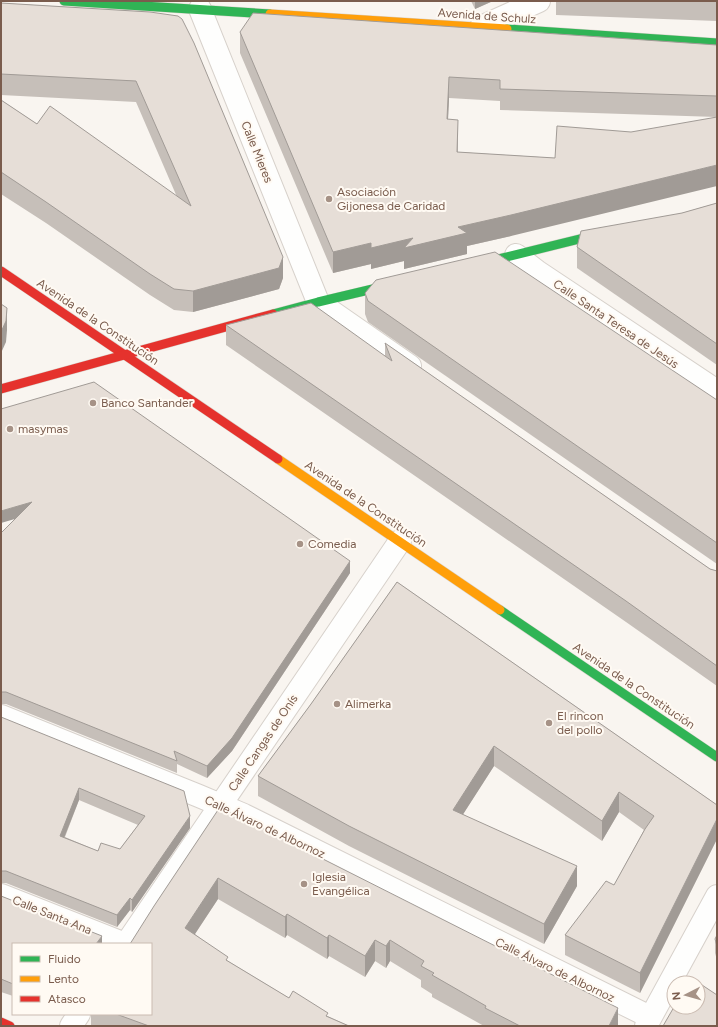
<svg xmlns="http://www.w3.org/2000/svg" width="718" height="1027" viewBox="0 0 718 1027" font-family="Figtree,sans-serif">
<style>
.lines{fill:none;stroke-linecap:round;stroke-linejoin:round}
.street-casing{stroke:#d7d1cb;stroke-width:24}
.fast-casing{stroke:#d9d2cb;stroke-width:10}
.slow-casing{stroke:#d9d2cb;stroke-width:10}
.jam-casing{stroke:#d9d2cb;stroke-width:10}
.street{stroke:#fefefd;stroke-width:22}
.fast{stroke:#30b455;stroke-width:9}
.slow{stroke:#ff9f0a;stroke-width:9}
.jam{stroke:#e5322d;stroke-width:9}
.wall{fill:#c6bfb9;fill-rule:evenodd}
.shaded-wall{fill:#a19b96}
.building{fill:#e6ded7;stroke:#a19b96;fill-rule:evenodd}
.poi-dot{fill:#a69286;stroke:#fffaf3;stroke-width:1.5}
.labels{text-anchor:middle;stroke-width:4;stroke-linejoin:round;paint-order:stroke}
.street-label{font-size:12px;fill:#7a5c4d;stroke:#fffaf3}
.poi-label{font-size:12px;fill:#7a5c4d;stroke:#fffaf3;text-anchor:start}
</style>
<rect width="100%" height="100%" fill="#f9f5f0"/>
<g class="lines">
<defs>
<g id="street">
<polyline points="200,9 318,302 410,366"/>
<polyline points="481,27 539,1"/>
<polyline points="516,255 538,272 717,391"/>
<polyline points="1,716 199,796 244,815 650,1017"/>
<polyline points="1,895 125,944"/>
<polyline points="126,944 400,541"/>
<polyline points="71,1026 79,1014"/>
<polyline points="646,1026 717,896"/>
</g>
<g id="fast">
<polyline points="64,1 270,14"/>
<polyline points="507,29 717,43"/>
<polyline points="474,265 608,232"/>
<polyline points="273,314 318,302 398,283"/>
<polyline points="500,610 717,757"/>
</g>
<g id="slow">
<polyline points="270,14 507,29"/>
<polyline points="278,459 500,610"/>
</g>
<g id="jam">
<polyline points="1,271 278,459"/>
<polyline points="1,389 273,314"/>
<polyline points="1,1022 10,1026"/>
</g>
</defs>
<!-- street casing -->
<use href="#street" class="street-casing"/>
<!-- fast casing -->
<use href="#fast" class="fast-casing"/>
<!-- slow casing -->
<use href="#slow" class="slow-casing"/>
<!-- jam casing -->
<use href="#jam" class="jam-casing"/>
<!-- street -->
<use href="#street" class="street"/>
<!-- fast -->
<use href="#fast" class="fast"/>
<!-- slow -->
<use href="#slow" class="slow"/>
<!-- jam -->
<use href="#jam" class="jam"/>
</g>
<!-- wall -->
<g class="wall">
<polygon points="471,1 493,1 475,9"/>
<polygon points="556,1 717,1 717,21 556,15"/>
<polygon points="1,3 150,12 283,278 279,289 193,312 174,310 150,295 46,223 1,194 1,100 37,124 177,197 136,102 1,95"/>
<polygon points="240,32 717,45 717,117 500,110 500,101 449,98 448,119 458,141 457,152 555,158 631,132 511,236 467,246 467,254 404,269 404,261 371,269 371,264 333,273 240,53"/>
<polygon points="717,203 717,365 577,268 577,247 682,213"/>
<polygon points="365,293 717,400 717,564 368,322 365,314"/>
<polygon points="226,325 385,356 385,343 710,569 717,571 717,686 626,622 226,345"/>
<polygon points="1,409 350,573 232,751 207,778 177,764 177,773 6,704 1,704 1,533 15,519"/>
<polygon points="397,582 717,805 717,839 640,993 565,955 565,935 614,885 644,830 619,812 602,841 494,766 463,814 577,886 544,944 349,846 258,796 258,776 311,704"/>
<path d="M1,717l189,111 -58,84 -2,-2 -13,17 -111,-44h-5zM79,800l59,25 -18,24 -22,2 -33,-14z"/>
<polygon points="220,807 618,1026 484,1026 432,997 432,994 421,987 421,980 390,961 386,968 375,961 365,977 329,956 327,959 287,935 285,938 218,899 195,934 228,961 289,998 349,1026 91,1026 91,1014 151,1014"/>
<polygon points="1,896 102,944 13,944 13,996 1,992"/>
<polygon points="717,935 717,960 715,953 715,939"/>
</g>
<!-- shaded-wall -->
<g class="shaded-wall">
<polygon points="475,1 493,1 475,9"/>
<polygon points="449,77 449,98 447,140 447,119"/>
<polygon points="458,120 458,141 457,173 457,152"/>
<polygon points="717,165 717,186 511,236 467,246 467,254 404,269 404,261 371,269 371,248 458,227"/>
<polygon points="371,243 371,264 333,273 333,252"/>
<polygon points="283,257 283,278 279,289 193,312 193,291"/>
<polygon points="7,308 7,330 6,342 1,353 1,332"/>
<polygon points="32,502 32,514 1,523 1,511"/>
<polygon points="350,561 350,573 232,751 207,778 207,766"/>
<polygon points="494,746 494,766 453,830 453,810"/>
<polygon points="79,788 79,800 60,848 60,836"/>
<polygon points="619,792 619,812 602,841 602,821"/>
<polygon points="190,816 190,828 132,912 132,900"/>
<polygon points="717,819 717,839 640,993 640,973"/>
<polygon points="577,866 577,886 544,944 544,924"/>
<polygon points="218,878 218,899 185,949 185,928"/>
<polygon points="130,898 130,910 117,927 117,915"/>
<polygon points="287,914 287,935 285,938 285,917"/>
<polygon points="329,935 329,956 327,959 327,938"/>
<polygon points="102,936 102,944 96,944"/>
<polygon points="375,940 375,961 365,977 365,956"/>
<polygon points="390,940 390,961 386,968 386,946"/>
<polygon points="618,1008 618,1026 609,1026"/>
</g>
<!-- building -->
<g class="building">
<polygon points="1,3 150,12 178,16 182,19 194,43 283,257 279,268 193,291 174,289 150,274 46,202 1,172 1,100 37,124 50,106 191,206 136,81 1,74"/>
<polygon points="253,13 717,45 717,96 500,89 500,80 449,77 447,119 458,120 457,152 555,158 557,126 631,132 717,117 717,165 511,215 458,227 467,233 404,248 413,238 371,248 371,243 333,252 240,32"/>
<polygon points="717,203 717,344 577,247 581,231 682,213"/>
<polygon points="495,252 717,400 717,543 368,301 365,293 376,280"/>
<polygon points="311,303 392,361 385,343 710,569 717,571 717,666 626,601 226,325"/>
<polygon points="1,304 7,308 6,321 1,332"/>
<polygon points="94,382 350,561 232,738 207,766 174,751 177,761 6,692 1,692 1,533 32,502 1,511 1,409"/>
<polygon points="397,582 717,805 717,819 640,973 565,935 606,881 614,885 645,829 654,816 619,792 602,821 494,746 453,810 577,866 544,924 349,826 258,776 311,704"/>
<path d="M1,717l183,74 6,25 -58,84 -2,-2 -13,17 -111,-44h-5zM79,788l66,28 -25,33 -19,-6 -3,8 -38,-15z"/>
<polygon points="220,807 618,1008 609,1026 520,1026 485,1008 486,1006 432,975 434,973 421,966 424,961 390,940 386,946 375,940 365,956 329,935 327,938 287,914 285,917 218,878 185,928 228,957 226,960 289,998 293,991 328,1013 326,1016 349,1026 149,1026 116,1014 151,1014 151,944 130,944 154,906"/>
<polygon points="1,896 102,936 96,944 13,944 13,984 1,979"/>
<polygon points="717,935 717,946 715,939"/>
<polygon points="698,983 699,983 717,995 717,1026 663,1026 674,1007 698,1007"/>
</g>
<!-- markers -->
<g class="poi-dot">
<circle cx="329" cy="199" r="4"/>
<circle cx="93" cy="403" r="4"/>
<circle cx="10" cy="429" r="4"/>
<circle cx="300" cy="544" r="4"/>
<circle cx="337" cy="704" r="4"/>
<circle cx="549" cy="723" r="4"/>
<circle cx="304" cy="884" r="4"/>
</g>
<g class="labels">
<!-- street labels -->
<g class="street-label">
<text transform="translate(487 16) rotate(4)" y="4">Avenida de Schulz</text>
<text transform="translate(257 152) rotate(68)" y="4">Calle Mieres</text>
<text transform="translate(98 322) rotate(34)" y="4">Avenida de la Constitución</text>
<text transform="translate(616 324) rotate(34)" y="4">Calle Santa Teresa de Jesús</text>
<text transform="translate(366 504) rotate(34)" y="4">Avenida de la Constitución</text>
<text transform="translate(634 686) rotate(34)" y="4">Avenida de la Constitución</text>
<text transform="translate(263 743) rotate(-56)" y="4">Calle Cangas de Onís</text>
<text transform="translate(265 827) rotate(25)" y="4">Calle Álvaro de Albornoz</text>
<text transform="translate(52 915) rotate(22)" y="4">Calle Santa Ana</text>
<text transform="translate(555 970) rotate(26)" y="4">Calle Álvaro de Albornoz</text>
</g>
<!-- poi labels -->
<g class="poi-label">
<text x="337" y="196">Asociación<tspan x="337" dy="14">Gijonesa de Caridad</tspan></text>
<text x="101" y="407">Banco Santander</text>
<text x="18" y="433">masymas</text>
<text x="308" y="548">Comedia</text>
<text x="345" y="708">Alimerka</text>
<text x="557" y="720">El rincon<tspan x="557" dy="14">del pollo</tspan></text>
<text x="312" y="881">Iglesia<tspan x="312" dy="14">Evangélica</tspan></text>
</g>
</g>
<!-- border -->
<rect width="718" height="1027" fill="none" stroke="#7a5c4d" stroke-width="4"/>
<!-- legend -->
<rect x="12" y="943" width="140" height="72" fill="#fffaf3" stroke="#cabbb1"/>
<rect x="20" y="956" width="20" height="6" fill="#30b455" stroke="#cabbb1"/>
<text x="48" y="963" font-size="12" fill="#7a5c4d">Fluido</text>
<rect x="20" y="976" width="20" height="6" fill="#ff9f0a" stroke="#cabbb1"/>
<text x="48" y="983" font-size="12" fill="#7a5c4d">Lento</text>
<rect x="20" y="996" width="20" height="6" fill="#e5322d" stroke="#cabbb1"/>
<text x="48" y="1003" font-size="12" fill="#7a5c4d">Atasco</text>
<!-- north arrow -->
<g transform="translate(686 995) rotate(264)"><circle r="19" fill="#fffaf3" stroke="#cabbb1"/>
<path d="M0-3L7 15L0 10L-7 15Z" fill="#a69286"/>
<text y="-6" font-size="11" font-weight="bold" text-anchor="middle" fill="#7a5c4d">N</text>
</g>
</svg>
